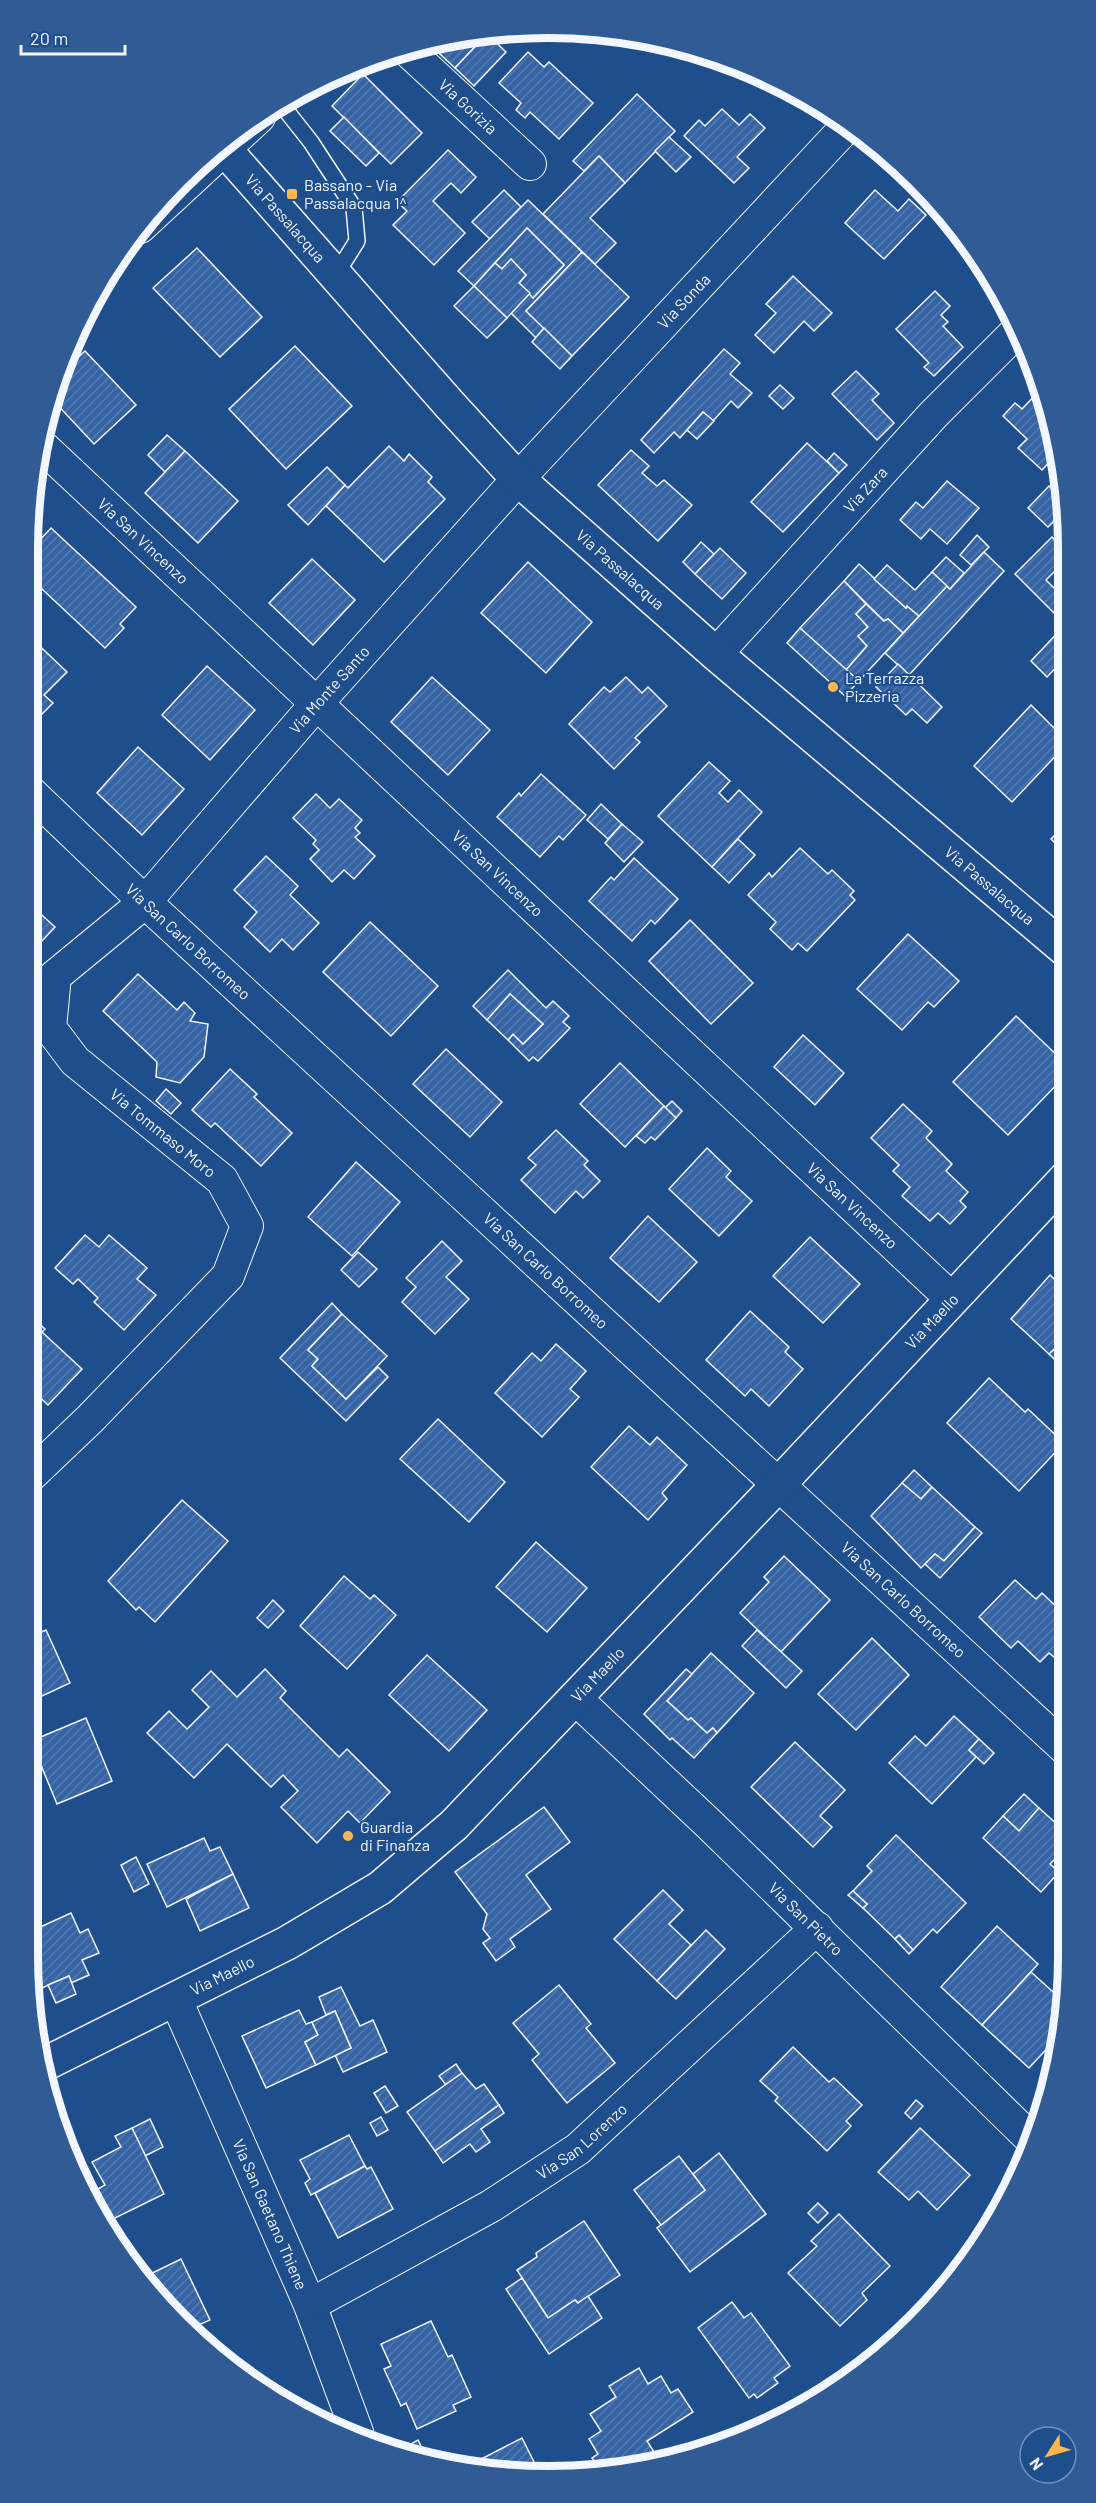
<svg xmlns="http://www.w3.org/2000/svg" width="1096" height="2503" viewBox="0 0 1096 2503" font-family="Barlow,sans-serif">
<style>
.building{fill:url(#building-hatch);stroke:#f2f6ff;stroke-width:1.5}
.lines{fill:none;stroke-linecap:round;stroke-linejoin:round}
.service-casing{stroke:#f2f6ff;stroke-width:18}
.minor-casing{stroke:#f2f6ff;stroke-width:34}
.tertiary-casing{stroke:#f2f6ff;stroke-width:36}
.service{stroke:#1f4e8c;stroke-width:15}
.minor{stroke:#1f4e8c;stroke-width:32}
.tertiary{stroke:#1f4e8c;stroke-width:33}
.poi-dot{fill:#ffb74d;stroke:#1f4e8c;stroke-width:2}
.labels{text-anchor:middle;stroke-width:4.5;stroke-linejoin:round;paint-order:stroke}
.street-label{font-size:16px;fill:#f2f6ff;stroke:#1f4e8c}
.poi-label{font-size:16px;fill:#f2f6ff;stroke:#1f4e8c;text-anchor:start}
.rim{fill:none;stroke:#f2f6ff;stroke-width:8}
</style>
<defs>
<pattern id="building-hatch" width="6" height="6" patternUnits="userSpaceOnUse" patternTransform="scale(1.5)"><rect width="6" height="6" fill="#3563a3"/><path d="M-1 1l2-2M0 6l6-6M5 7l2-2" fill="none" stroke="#537ab1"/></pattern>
</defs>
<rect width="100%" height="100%" fill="#1f4e8c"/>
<!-- building -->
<g class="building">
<polygon points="486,33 487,34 455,68 427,42"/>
<polygon points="487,34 506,52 474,86 455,68"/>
<polygon points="635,36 657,41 649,49"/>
<polygon points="528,52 544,67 549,62 593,103 559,139 530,112 525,118 516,110 521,103 499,83"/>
<polygon points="363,74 422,133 391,164 332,106"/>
<polygon points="637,94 675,131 625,183 599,156 584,171 573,161"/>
<polygon points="722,109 739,125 750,114 765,128 737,157 749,168 734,183 684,136 699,120 705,126"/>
<polygon points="344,117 379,153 366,166 330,131"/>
<polygon points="669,137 691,157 676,172 655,151"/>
<polygon points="448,150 476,177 461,193 451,183 433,201 465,233 434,265 393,225 407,211 397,202"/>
<polygon points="599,156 625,183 590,218 616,243 595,264 543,214"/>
<polygon points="504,190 521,207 490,239 472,222"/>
<polygon points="875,190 898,211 909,199 926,215 884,259 845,223"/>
<polygon points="528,200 582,252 526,311 544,328 536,338 511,313 530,293 533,298 564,265 527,228 474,286 458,271"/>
<polygon points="527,228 564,265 533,298 519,283 526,275 511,259 502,269 495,263"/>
<polygon points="197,248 262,317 220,357 153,288"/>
<polygon points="582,252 629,297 572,356 526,311"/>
<polygon points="511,259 526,275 519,283 530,293 507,318 474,286 495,263 502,269"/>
<polygon points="793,276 832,313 814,331 804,321 774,353 755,335 776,313 766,304"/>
<polygon points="474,286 507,318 487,338 454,306"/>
<polygon points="935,291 950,306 941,315 948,322 943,326 963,347 934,376 924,367 929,363 896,329"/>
<polygon points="544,328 572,356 560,369 532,342"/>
<polygon points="295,346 352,406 286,469 229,409"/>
<polygon points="724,349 740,363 730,374 752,393 738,408 731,401 713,421 703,412 680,438 674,432 654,453 641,440"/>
<polygon points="85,351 136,405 94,444 52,399 55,379"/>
<polygon points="856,371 879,394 872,400 894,423 877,440 832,394"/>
<polygon points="780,385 794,398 783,409 769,396"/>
<polygon points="1040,390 1052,435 1045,443 1057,454 1042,470 1018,448 1027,439 1003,416 1015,403 1022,409"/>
<polygon points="703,412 714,421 697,439 687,430"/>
<polygon points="167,435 185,451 165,472 148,455"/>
<polygon points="807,443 839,473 783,532 751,502"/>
<polygon points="389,446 404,461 409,454 432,477 428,482 445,499 384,562 326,506 345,485 348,488"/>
<polygon points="631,450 649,466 642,473 657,486 664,480 692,505 658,541 598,485"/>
<polygon points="185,451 238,501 198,543 145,493"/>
<polygon points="834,453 847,465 839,473 827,461"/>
<polygon points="327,467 345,485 308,525 288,505"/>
<polygon points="947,481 979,508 947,544 930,529 921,539 900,520 916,502 923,508"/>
<polygon points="1049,486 1059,495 1053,501 1064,511 1048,527 1028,508"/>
<polygon points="51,528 136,607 120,624 124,628 105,648 27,575 27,548 31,543 34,546"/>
<polygon points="977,535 989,547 971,565 960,555"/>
<polygon points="1052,537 1065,550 1065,565 1063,563 1046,580 1065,599 1065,607 1056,615 1015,574"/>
<polygon points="701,542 714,554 695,574 683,562"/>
<polygon points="720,548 746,573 722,599 695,574"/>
<polygon points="984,552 1004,571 909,675 885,653 947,586 950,589"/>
<polygon points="946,557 964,573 950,589 932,572"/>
<polygon points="312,559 355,600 313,645 269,603"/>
<polygon points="528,562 592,622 546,673 481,613"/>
<polygon points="859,564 906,608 907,606 919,616 903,633 888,619 884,621 844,581"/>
<polygon points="887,565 915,590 932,572 947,586 919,616 907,606 906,608 874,579"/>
<polygon points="844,581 866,604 856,614 868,627 858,636 867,646 846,670 800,628"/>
<polygon points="866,604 884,621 888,619 903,633 859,681 846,670 867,646 858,636 868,627 856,614"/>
<polygon points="1065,625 1065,658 1047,677 1031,661"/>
<polygon points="800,628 859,681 845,696 787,643"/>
<polygon points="27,634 67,672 44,695 53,703 41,715 31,705 27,709"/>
<polygon points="898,664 942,707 927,723 912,709 906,715 876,687"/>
<polygon points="207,666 255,710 210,760 162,715"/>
<polygon points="432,677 490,730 448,775 391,722"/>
<polygon points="626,677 642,693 648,687 667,706 635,738 640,742 614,769 569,724 604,687 610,692"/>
<polygon points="1031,705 1065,739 1065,746 1012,802 974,766"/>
<polygon points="138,747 184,789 142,835 97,793"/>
<polygon points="709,762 730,781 719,793 728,802 739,790 762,812 712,867 658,816"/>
<polygon points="541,774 586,815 563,840 559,836 540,857 497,817 519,793 521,796"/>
<polygon points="316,794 330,808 339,799 362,820 355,828 360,833 355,837 375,856 354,879 344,870 332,882 310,859 319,850 313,844 316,840 293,818"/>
<polygon points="601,804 622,824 608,839 587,820"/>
<polygon points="622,824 643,842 624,862 605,843"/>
<polygon points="1066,824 1066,854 1051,839"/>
<polygon points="738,839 755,855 729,883 712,867"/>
<polygon points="800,848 828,874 832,870 854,891 850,895 855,900 807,951 798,943 792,950 770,929 776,922 748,895 769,873 772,877"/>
<polygon points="266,856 298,886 290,895 319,923 293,950 282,939 270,952 244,927 257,912 234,890"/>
<polygon points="634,858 678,899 655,924 651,920 632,941 589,901 611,877 614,880"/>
<polygon points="27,894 36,902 32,906 55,927 28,956"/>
<polygon points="690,920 753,983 711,1024 649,961"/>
<polygon points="370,922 438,986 391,1036 323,972"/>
<polygon points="908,934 959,981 934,1007 928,1002 902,1030 857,989"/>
<polygon points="508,970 546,1008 553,1001 569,1016 563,1022 570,1028 538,1061 533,1057 529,1061 508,1040 513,1034 523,1044 543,1024 510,994 487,1020 473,1006"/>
<polygon points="138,974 177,1010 184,1002 195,1013 190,1021 208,1024 204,1057 180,1083 156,1077 157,1062 103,1011"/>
<polygon points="510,994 543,1024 523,1044 513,1034 508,1040 487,1020"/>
<polygon points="1016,1016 1066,1064 1066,1075 1008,1135 953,1082"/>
<polygon points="803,1035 844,1073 815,1105 774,1067"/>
<polygon points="446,1049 502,1102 470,1137 413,1084"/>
<polygon points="620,1063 664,1106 625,1147 580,1104"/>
<polygon points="230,1069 257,1094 254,1097 292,1133 261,1166 215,1123 211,1127 192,1110"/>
<polygon points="166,1089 181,1103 171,1114 156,1101"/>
<polygon points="672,1101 682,1111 676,1118 665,1108"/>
<polygon points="903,1104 932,1131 926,1138 952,1164 946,1171 968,1192 960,1201 966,1207 950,1224 938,1213 930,1221 902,1196 910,1187 893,1171 899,1165 871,1138"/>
<polygon points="664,1106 676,1118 655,1140 651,1137 645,1143 636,1136"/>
<polygon points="556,1130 588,1161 584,1165 600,1181 583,1198 576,1191 555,1213 521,1180 536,1165 528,1158"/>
<polygon points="707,1148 731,1171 726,1177 752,1201 719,1236 669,1189"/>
<polygon points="356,1162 400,1202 352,1256 308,1217"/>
<polygon points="648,1216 697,1262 659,1302 610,1258"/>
<polygon points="85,1235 99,1247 109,1235 147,1268 137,1279 156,1295 124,1330 94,1302 98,1298 78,1279 73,1284 55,1268"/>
<polygon points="810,1237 860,1284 823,1323 773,1276"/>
<polygon points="442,1241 462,1261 446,1277 469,1299 435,1334 402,1302 416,1287 406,1278"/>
<polygon points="358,1252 377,1269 359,1287 341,1270"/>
<polygon points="1050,1275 1067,1291 1067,1338 1049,1354 1011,1319"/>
<polygon points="332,1303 342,1314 308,1350 318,1359 312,1366 346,1399 378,1367 388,1377 346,1421 280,1358"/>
<polygon points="750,1311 789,1347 785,1352 803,1369 769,1406 751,1389 745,1396 706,1360"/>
<polygon points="27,1312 45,1329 42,1332 82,1369 48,1405 27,1385"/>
<polygon points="342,1314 387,1356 346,1399 312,1366 318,1359 308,1350"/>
<polygon points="1067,1338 1067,1371 1049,1354"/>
<polygon points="556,1344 586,1371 570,1389 579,1397 542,1437 495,1393 532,1353 541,1361"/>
<polygon points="989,1378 1025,1412 1028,1409 1064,1443 1019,1491 947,1423"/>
<polygon points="438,1419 505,1482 469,1522 400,1459"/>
<polygon points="629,1426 650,1445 657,1437 687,1465 662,1493 667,1499 648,1520 591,1467"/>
<polygon points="914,1470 932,1487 921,1499 902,1483"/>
<polygon points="902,1483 921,1499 932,1487 975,1527 944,1561 935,1554 921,1568 871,1516"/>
<polygon points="182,1500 228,1541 155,1622 139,1607 136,1610 108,1581"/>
<polygon points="1068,1523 1068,1543 1058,1534"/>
<polygon points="975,1527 982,1533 940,1578 925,1564 935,1554 944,1561"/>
<polygon points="536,1542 587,1588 547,1632 496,1587"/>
<polygon points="784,1556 830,1600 781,1652 740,1613 769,1582 764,1577"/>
<polygon points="344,1576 370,1599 374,1595 396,1615 347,1669 300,1626"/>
<polygon points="1015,1580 1036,1599 1042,1593 1068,1618 1068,1643 1054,1657 1049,1653 1040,1662 1018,1641 1011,1648 979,1617"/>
<polygon points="27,1598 42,1632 27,1638"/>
<polygon points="273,1600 284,1611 268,1628 257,1618"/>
<polygon points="46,1630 70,1683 27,1703 27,1661 33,1658 27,1644 27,1638"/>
<polygon points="757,1630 802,1671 786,1688 742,1646"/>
<polygon points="872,1638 909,1675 856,1730 818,1694"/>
<polygon points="711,1653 754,1693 717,1733 713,1728 707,1733 691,1718 688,1720 667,1701"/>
<polygon points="427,1655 487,1710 449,1751 389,1695"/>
<polygon points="265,1669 286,1691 280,1698 339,1757 347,1749 390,1792 360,1823 348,1811 317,1843 281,1807 298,1791 283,1775 271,1787 227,1744 194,1778 147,1733 169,1711 187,1729 209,1707 192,1690 211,1671 237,1697"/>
<polygon points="686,1669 692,1674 667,1701 688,1720 691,1718 707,1733 713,1728 717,1733 694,1758 672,1738 670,1740 644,1714"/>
<polygon points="954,1716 979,1739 969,1750 976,1757 932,1804 889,1763 915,1736 926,1746"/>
<polygon points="86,1718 112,1781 57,1804 31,1741"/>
<polygon points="979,1739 994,1753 984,1764 969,1750"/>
<polygon points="795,1742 845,1790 820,1816 832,1827 813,1847 751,1787"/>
<polygon points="1024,1794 1039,1808 1019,1831 1003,1816"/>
<polygon points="544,1807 570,1842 526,1875 551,1909 510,1939 515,1947 496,1961 483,1943 490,1938 483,1929 487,1914 455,1872"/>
<polygon points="1039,1808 1069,1835 1069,1845 1050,1864 1059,1872 1041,1892 983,1838 1003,1816 1019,1831"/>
<polygon points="896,1835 966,1903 937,1933 933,1929 913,1950 899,1935 895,1939 863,1908 867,1904 853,1891 872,1871 867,1866"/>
<polygon points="204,1838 210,1851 220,1847 233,1874 167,1907 147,1864"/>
<polygon points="136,1857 149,1884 134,1892 121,1865"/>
<polygon points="233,1874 249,1908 200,1931 186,1899"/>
<polygon points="663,1890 683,1910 669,1924 691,1945 657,1981 614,1939"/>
<polygon points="853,1891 867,1904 863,1908 848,1895"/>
<polygon points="1069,1910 1069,1925 1061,1918"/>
<polygon points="71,1913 80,1933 88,1929 99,1953 82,1960 89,1975 71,1983 69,1976 33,1992 27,1955 27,1933"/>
<polygon points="997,1926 1038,1964 982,2025 941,1987"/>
<polygon points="706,1930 725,1949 676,1999 657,1981"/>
<polygon points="899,1935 913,1950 909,1954 895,1939"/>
<polygon points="1031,1972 1062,2000 1055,2040 1029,2068 982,2025"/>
<polygon points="69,1976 76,1994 56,2003 48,1985"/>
<polygon points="559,1985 591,2024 586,2028 615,2063 567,2103 532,2060 539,2054 513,2023"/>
<polygon points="341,1987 360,2026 373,2020 387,2052 343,2072 335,2055 351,2048 335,2011 326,2015 319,1997"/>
<polygon points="299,2010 306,2024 312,2022 318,2035 305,2042 316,2065 266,2088 242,2036"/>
<polygon points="335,2011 351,2048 316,2065 305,2042 318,2035 312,2022"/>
<polygon points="793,2047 829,2082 834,2078 862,2105 846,2121 851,2126 827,2151 775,2101 778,2097 760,2081"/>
<polygon points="456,2064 462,2073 446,2085 439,2076"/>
<polygon points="462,2073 476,2089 484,2084 499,2105 435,2151 407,2112"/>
<polygon points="385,2086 398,2106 386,2113 374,2093"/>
<polygon points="916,2100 923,2106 911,2119 905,2113"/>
<polygon points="499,2105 504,2113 481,2129 490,2142 476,2152 470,2144 443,2163 435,2151"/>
<polygon points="381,2117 388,2130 377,2136 370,2123"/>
<polygon points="150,2119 163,2147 145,2156 132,2128"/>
<polygon points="132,2128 164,2194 113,2219 98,2189 105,2185 92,2162 121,2147 115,2136"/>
<polygon points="920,2128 970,2175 937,2210 918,2191 909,2200 878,2172"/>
<polygon points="349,2135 365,2166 311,2195 305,2183 310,2179 300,2160"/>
<polygon points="719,2153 766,2214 690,2272 657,2228 705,2190 693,2174"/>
<polygon points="679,2156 705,2190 661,2225 634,2190"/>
<polygon points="365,2166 367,2169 371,2167 393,2209 338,2238 315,2193"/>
<polygon points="818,2203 828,2213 818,2223 808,2213"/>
<polygon points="839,2214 890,2266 862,2293 867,2300 840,2326 788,2273 817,2246 811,2241"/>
<polygon points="584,2221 620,2275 578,2303 575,2300 548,2318 517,2270 537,2257 536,2253"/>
<polygon points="181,2259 210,2320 192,2328 156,2298 142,2278"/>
<polygon points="522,2278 548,2318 575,2300 578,2303 588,2296 602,2318 549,2354 506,2289"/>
<polygon points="732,2302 744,2318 751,2313 790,2366 774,2378 778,2383 757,2398 754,2394 749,2398 698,2328"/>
<polygon points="431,2321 448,2357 452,2355 471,2397 453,2405 456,2411 417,2429 406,2403 401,2406 384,2369 391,2366 381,2344"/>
<polygon points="639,2368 648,2384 661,2376 671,2393 678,2389 693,2412 647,2441 654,2452 628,2468 601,2471 592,2458 598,2454 589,2439 601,2431 590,2414 616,2397 609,2386"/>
<polygon points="522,2438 536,2466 526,2471 528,2474 464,2468"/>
<polygon points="418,2440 426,2456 402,2449"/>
</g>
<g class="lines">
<defs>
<polyline id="service" points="281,104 311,142 354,208 357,241 335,276"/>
<g id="minor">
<path id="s1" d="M405,48l125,116"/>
<polyline points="140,227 259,117"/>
<path id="s2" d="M44,448l908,851"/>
<path id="s3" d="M716,654l217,-239 85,-85"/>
<path id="s4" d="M27,789l118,113 923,849"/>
<path id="s5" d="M27,1479l63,-60 138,-143 19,-50 -25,-46 -147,-119 -25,-33 5,-52 90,-74 172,-199 201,-224 330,-354"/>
<path id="s6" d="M576,1699l133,125 324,317"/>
<path id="s7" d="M176,2000l134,305 47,127"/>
<path id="s8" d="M310,2305l181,-99 87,-57 239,-221"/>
</g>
<g id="tertiary">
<path id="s9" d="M220,144l230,261 68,74 198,175 350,296"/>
<path id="s10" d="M45,2064l242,-121 93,-55 74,-63 324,-340 289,-308"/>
</g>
</defs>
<!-- service casing -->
<use href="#service" class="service-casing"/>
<!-- minor casing -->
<use href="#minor" class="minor-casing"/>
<!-- tertiary casing -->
<use href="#tertiary" class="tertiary-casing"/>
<!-- service -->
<use href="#service" class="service"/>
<!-- minor -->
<use href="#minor" class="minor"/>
<!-- tertiary -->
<use href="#tertiary" class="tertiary"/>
</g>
<!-- markers -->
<g class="poi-dot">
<rect x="286" y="188" width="12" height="12" rx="3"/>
<circle cx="833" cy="687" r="6"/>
<circle cx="348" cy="1836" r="6"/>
</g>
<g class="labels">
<!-- street labels -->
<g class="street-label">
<text dy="6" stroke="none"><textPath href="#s1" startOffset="86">Via Gorizia</textPath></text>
<text dy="6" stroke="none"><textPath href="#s9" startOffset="99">Via Passalacqua</textPath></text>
<text dy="6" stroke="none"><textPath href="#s5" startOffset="1598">Via Sonda</textPath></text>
<text dy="6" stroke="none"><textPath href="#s3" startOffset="222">Via Zara</textPath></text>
<text dy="6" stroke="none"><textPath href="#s2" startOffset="136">Via San Vincenzo</textPath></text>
<text dy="6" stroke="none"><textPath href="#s9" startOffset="585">Via Passalacqua</textPath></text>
<text dy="6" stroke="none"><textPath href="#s5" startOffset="1072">Via Monte Santo</textPath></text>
<text dy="6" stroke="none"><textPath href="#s2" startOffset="622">Via San Vincenzo</textPath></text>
<text dy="6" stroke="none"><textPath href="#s9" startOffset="1071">Via Passalacqua</textPath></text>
<text dy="6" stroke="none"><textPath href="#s4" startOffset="222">Via San Carlo Borromeo</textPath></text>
<text transform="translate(163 1133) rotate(39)" y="6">Via Tommaso Moro</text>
<text dy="6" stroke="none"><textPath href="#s2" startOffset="1108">Via San Vincenzo</textPath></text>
<text dy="6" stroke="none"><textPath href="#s4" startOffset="708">Via San Carlo Borromeo</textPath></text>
<text dy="6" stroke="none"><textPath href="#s10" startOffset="1170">Via Maello</textPath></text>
<text dy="6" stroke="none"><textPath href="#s4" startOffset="1194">Via San Carlo Borromeo</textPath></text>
<text dy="6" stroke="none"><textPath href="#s10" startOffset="684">Via Maello</textPath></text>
<text dy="6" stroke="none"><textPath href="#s6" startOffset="318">Via San Pietro</textPath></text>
<text dy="6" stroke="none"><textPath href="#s10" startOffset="198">Via Maello</textPath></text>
<text dy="6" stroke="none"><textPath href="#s8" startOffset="318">Via San Lorenzo</textPath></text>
<text dy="6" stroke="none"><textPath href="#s7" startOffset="234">Via San Gaetano Thiene</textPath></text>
</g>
<!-- poi labels -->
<g class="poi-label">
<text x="304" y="191">Bassano - Via<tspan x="304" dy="18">Passalacqua 1^</tspan></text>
<text x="845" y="684">La Terrazza<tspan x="845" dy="18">Pizzeria</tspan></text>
<text x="360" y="1833">Guardia<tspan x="360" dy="18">di Finanza</tspan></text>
</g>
</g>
<!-- crop -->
<path d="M0 0H1096V2503H0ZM548 38H548A510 510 0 0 1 1058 548V1956A510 510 0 0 1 548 2466H548A510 510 0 0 1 38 1956V548A510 510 0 0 1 548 38Z" fill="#305b95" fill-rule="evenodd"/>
<path class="rim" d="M548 38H548A510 510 0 0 1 1058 548V1956A510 510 0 0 1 548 2466H548A510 510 0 0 1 38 1956V548A510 510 0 0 1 548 38Z"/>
<!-- north arrow -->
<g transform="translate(1048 2455) rotate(233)"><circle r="28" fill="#1f4e8c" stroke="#7391ba" stroke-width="1.5"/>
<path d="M0-4.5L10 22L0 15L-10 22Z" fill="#ffb74d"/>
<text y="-9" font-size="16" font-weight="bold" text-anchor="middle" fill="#f2f6ff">N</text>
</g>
<!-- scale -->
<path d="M21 45v9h104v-9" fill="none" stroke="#f2f6ff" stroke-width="3"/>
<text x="30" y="45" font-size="18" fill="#f2f6ff" stroke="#1f4e8c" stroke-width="4.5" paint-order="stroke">20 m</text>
</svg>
